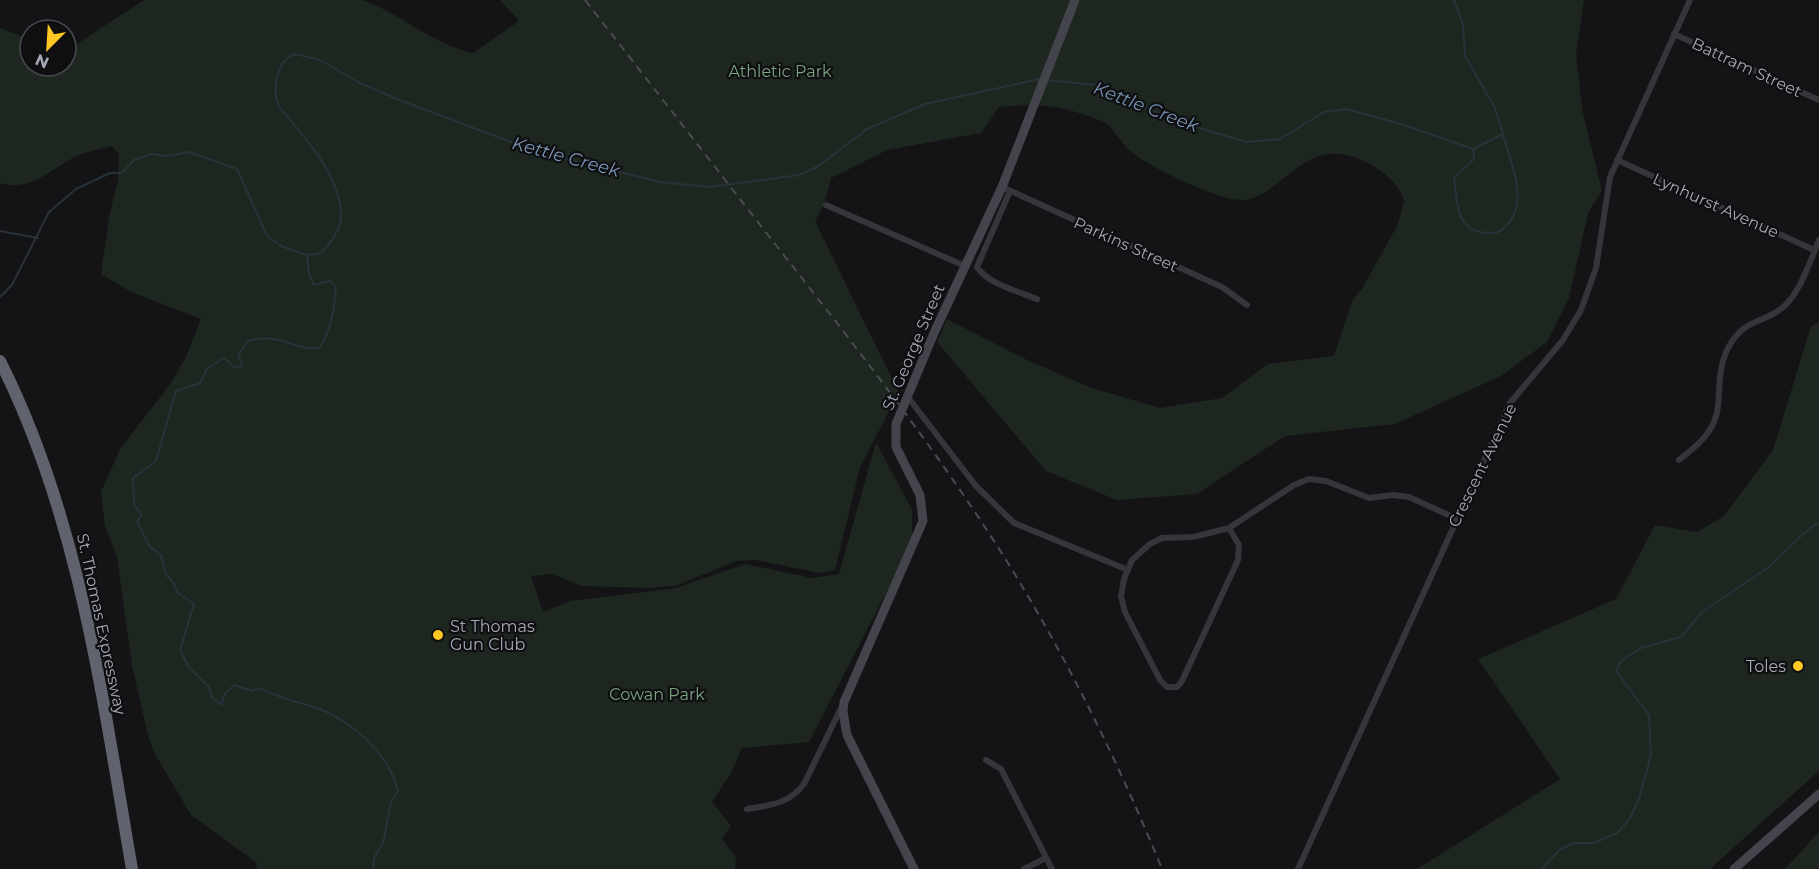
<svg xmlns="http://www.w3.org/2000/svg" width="1819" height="869" viewBox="0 0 1819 869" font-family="Montserrat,sans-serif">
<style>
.green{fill:#1e2620}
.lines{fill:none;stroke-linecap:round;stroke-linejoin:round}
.stream{stroke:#29323b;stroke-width:2}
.street{stroke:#35353b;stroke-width:6}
.secondary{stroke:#43444c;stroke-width:9}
.highway{stroke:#60636d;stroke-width:12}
.rail{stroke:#4a4b53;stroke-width:2;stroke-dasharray:8 6;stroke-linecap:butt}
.poi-dot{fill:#ffc823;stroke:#0f0f11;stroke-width:2}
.labels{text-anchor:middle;stroke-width:4.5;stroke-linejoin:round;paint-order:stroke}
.street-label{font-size:16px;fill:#a5a9b7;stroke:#0f0f11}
.park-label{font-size:16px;fill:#7aa480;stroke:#0f0f11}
.poi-label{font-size:16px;fill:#a5a9b7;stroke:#0f0f11;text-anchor:start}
.water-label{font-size:18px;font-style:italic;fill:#7994b5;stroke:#0f0f11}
</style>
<rect width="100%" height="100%" fill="#141416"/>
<!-- green -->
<g class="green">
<path d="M144,0h219c38,14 70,44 110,53l46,-32 -19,-21h1084l-8,54 6,55 20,82 -14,22 -19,85 -22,44 -46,34 -106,48 -110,12 -88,58 -80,6 -71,-29 -109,-129 10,-23 76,39 66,29 71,21 62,-10 46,-34 66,-8 18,-55 11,-14 35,-63 6,-24c-5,-15 -16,-24 -29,-33 -75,-46 -92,43 -143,32 -22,-4 -83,-32 -99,-46 -11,-8 -17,-22 -28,-30 -4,-3 -12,-5 -17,-7 -33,-12 -55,-12 -89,-9l-18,26 -94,17 -56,28 -7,27 -9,16 84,172 -39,74 -25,103 -15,3 -64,-13 -19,1 -62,25 -25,2 -68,-2 -30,-12 -21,2 12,36 27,-11 106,-13 69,-24 67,14 27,-4 37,-132 36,68v33l-103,199 -67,6 -11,25 -19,29 19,24 -9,13 14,19 -1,11h-479l1,-6 -66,-48 -36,-61 -7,-18 -16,-71 -15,-108 -12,-31 -4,-34 19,-43 51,-66 15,-26 15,-38 -70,-27 -30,-18 9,-62 8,-32 1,-26 -7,-8c-11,3 -23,5 -33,9 -27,12 -47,38 -79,28v-155l30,11v27h36v-15z"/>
<polygon points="1819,322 1819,771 1710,869 1417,869 1560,779 1478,659 1616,599 1655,525 1697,532 1724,516 1773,450 1811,326"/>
<polygon points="1819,832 1819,869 1785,869"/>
</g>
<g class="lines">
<!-- stream -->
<g class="stream">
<polyline points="1046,80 1096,85 1173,120 1246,142 1280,139 1324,112 1346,109 1404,125 1473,149 1503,134 1495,108 1465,56 1463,25 1454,0"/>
<path d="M1473,149l1,10 -20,19c4,31 2,57 42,55 38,-20 16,-66 7,-98"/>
<polyline points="0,231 38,238"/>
<path d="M307,255l2,19 5,11 16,-4 6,6c-2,23 -4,42 -17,61 -30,2 -36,-16 -71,-7l-10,14 5,11 -9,1 -10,-9 -17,11 -7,14 -24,8 -20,70 -23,17 1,27 8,10 -5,7 13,25 11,8 5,20 8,8 3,9 17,12 -14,46 8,16 21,21 3,11 10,7 2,-10 10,-10 18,6 8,-3c18,10 38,14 57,20 35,13 72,46 81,83l-7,11 -8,41 -9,15 -1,11"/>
<path d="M0,297l12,-12 37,-73 27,-23 34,-16h12l12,-13 18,-6 15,2 22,-4 48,17 30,67 16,11 24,8 14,-2c9,-9 20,-24 20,-37 0,-40 -37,-80 -62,-109 -7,-17 -4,-45 16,-53l25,6 38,22 39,17 138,52 125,31 49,5 90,-12 18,-8 50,-38 58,-25 115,-25"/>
<polyline points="1542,869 1559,850 1575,843 1594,843 1617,833 1629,820 1639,799 1651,755 1649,715 1616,671 1621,661 1641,648 1681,637 1702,612 1770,566 1803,534 1819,522"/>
</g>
<!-- street -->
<g class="street">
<polyline points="1674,34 1819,100"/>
<polyline points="1617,160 1814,250"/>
<polyline points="1002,187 1222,287 1247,305"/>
<path d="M1010,191l-33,76c11,17 41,24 60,32"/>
<polyline points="826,205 965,266"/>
<polyline points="907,396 976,486 1014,523 1128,570"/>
<path d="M1679,460c18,-14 37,-29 39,-54 2,-20 0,-38 10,-58 17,-31 33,-23 54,-40 18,-14 28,-47 37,-68"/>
<polyline points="1229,528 1239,545 1238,560 1182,681 1177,687 1167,687 1160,680 1125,612 1121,596 1124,579 1132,560 1150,544 1162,538 1193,537 1229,528 1294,485 1309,479 1326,481 1369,498 1393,495 1409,497 1455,518"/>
<polyline points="986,760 1001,769 1052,869"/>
<path d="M747,809c24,-4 42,-5 57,-25l38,-78"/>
<polyline points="1024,869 1046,858"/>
<polyline points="1298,869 1510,403 1563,340 1581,310 1596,268 1610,177 1690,0"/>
</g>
<!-- secondary -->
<g class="secondary">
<polyline points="914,869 847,735 843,712 844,702 923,521 920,495 896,447 896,424 934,333 1002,187 1075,0"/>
<polyline points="1734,869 1819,794"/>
</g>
<!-- highway -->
<path class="highway" d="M0,361c80,159 102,335 132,508"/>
<!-- rail -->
<path class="rail" d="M585,0c65,83 129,166 194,249 78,99 156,199 224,306 62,99 115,206 159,314"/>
</g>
<!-- markers -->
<g class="poi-dot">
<circle cx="438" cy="635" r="6"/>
<circle cx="1798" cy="666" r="6"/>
</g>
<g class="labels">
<!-- street labels -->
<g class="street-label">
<text transform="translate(1747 67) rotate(25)" y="6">Battram Street</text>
<text transform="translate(1716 205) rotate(24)" y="6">Lynhurst Avenue</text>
<text transform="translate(1126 244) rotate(24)" y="6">Parkins Street</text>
<text transform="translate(913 347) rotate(-67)" y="6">St. George Street</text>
<text transform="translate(1482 465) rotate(-64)" y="6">Crescent Avenue</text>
<text transform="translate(102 624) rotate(78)" y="6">St. Thomas Expressway</text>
</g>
<!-- park labels -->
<g class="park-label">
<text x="780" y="77">Athletic Park</text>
<text x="657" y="700">Cowan Park</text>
</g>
<!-- poi labels -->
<g class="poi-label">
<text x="450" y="632">St Thomas<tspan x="450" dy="18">Gun Club</tspan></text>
<text x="1786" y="672" text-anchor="end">Toles</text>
</g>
<!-- water labels -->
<g class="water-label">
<text transform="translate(1146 107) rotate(21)" y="6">Kettle Creek</text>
<text transform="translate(566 157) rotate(15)" y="6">Kettle Creek</text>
</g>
</g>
<!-- north arrow -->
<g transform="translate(48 48) rotate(204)"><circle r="28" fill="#0f0f11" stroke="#4b4d53" stroke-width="1.5"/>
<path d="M0-4.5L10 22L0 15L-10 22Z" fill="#ffc823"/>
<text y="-9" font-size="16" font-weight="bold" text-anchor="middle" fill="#a5a9b7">N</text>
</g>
</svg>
